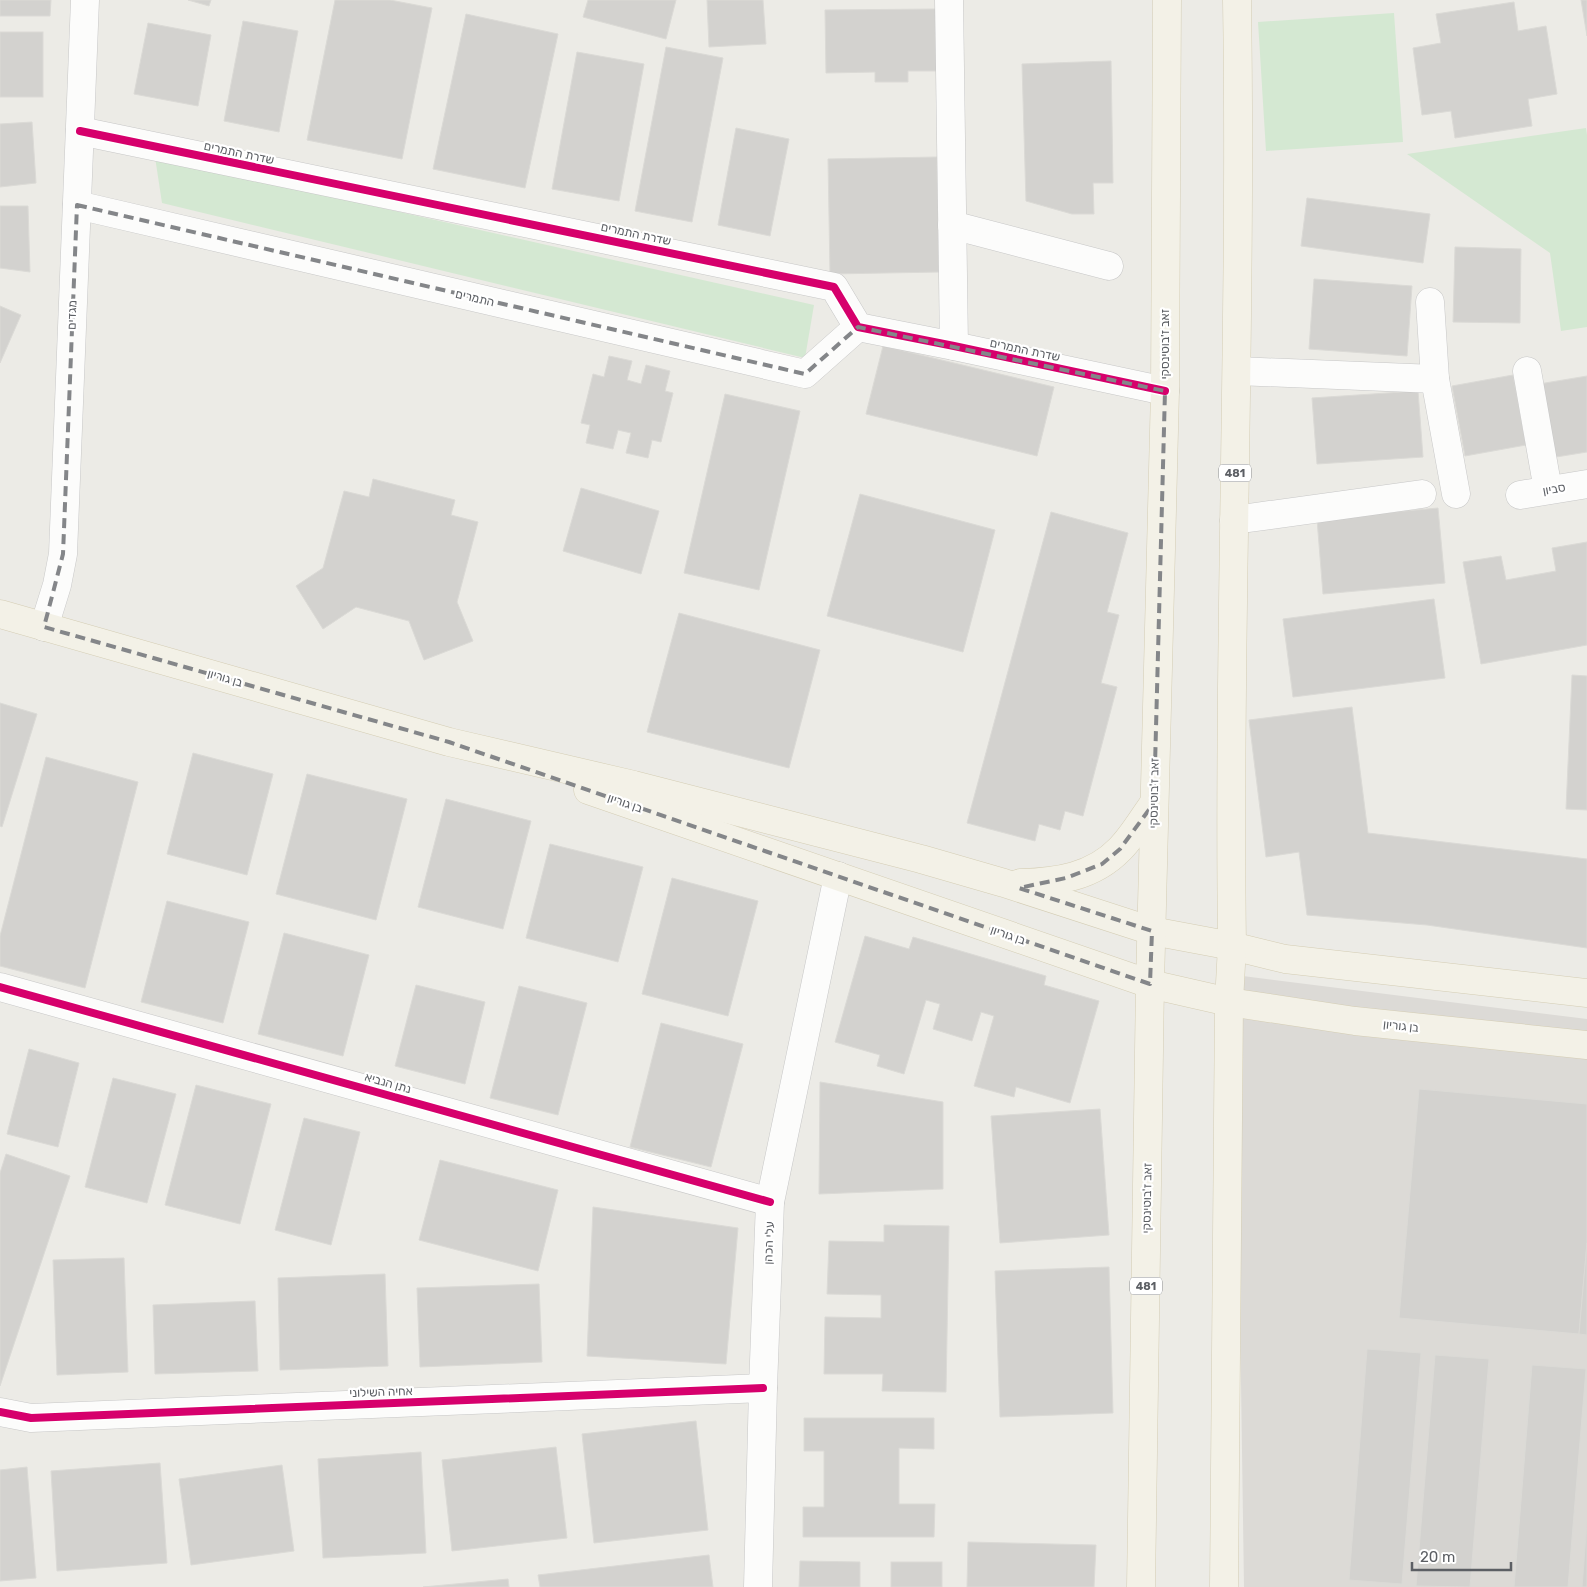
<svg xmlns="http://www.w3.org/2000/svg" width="1587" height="1587" viewBox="0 0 1587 1587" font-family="Rubik,Heebo,sans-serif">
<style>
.industrial{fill:#dcdad6}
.green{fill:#d4e8d2}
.building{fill:#d3d2cf;stroke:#dbdad6}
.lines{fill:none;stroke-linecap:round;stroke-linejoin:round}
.minor-casing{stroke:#c7c7c7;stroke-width:29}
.major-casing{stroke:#d4cdb4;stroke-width:29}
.minor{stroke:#fcfcfb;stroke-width:28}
.major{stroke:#f3f1e7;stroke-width:28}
.cycleway-casing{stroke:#fff;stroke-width:11}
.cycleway{stroke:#d6006c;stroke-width:8}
.marked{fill:none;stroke:#848689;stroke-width:4;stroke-dasharray:10 6;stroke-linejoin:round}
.labels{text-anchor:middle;stroke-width:4.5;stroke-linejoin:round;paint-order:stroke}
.shield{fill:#fff;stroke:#8d8f92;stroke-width:1}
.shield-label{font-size:11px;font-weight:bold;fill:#5c5f64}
.street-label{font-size:12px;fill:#5c5f64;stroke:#fff}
</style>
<rect width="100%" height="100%" fill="#ecebe6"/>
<!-- industrial -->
<polygon class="industrial" points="1235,975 1587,1019 1587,1587 1244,1587"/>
<!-- green -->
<g class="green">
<polygon points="1394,13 1403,142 1266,151 1258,22"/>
<polygon points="1586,128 1587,135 1587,327 1561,331 1550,253 1407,154"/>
<polygon points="155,157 814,305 805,358 162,203"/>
</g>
<!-- building -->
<g class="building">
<polygon points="0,0 51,0 50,16 0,16"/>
<polygon points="188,0 211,0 209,6"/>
<polygon points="335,0 390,0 432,8 402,159 307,140"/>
<polygon points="588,0 676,0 666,39 583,17"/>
<polygon points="707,0 763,0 766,44 709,47"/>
<polygon points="1581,0 1587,0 1587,36"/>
<polygon points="1514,2 1518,31 1546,26 1557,94 1528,99 1532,126 1455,138 1451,111 1422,115 1413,48 1441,43 1436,14"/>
<polygon points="937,9 937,71 908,71 908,82 875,82 875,72 826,73 825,10"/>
<polygon points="466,14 558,34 525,188 433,169"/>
<polygon points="243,21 298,31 279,132 224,121"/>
<polygon points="148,23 211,35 198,106 134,94"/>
<rect x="0" y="32" width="43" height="65"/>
<polygon points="666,47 723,58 692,222 635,211"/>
<polygon points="577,52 644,64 619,201 552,189"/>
<polygon points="1111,61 1113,183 1093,183 1094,214 1072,214 1026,201 1022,64"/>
<polygon points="32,122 36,183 0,187 0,124"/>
<polygon points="736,128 789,139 770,236 718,225"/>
<polygon points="937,157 939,272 830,274 828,159"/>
<polygon points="1307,198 1430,214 1423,263 1301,246"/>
<polygon points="0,206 28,206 30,272 0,268"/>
<polygon points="1455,247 1521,249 1520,323 1453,322"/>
<polygon points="1314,279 1412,286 1407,356 1309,349"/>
<polygon points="0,306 21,315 0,363"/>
<polygon points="883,346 1054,387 1037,456 866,414"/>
<polygon points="609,356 632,361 627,380 641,384 646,365 670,371 665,391 673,393 661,442 652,440 648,458 626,453 631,433 618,430 613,449 586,443 590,425 581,423 593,374 604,377"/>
<polygon points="1513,375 1526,445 1465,456 1452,386"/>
<polygon points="1587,376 1587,452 1550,458 1539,384"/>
<polygon points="1418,391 1423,457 1317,464 1312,398"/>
<polygon points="725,394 800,411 759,590 684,573"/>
<polygon points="373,479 455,500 451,515 478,522 457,602 473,641 424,660 409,621 356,607 323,629 296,586 323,568 344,491 369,497"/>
<polygon points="581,488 659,511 641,574 563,551"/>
<polygon points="860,494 995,530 963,652 827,616"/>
<polygon points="1438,508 1445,583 1323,594 1317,519"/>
<polygon points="1051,512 1128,533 1107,612 1119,615 1101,683 1117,687 1083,816 1065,811 1060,830 1039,824 1035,841 967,823"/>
<polygon points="1587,542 1587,645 1481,664 1463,562 1501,556 1506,580 1556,571 1552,548"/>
<polygon points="1434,599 1445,678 1293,697 1283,619"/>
<polygon points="679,613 820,650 789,768 647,732"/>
<polygon points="1572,675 1587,676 1587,810 1566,809"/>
<polygon points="0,703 37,714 2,827 0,826"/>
<polygon points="1352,707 1368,833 1587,859 1587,948 1427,925 1307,915 1299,852 1266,857 1249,720"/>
<polygon points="193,753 273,774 247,875 167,854"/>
<polygon points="46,757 138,782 85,988 0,966 0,936"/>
<polygon points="307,774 407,799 376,920 276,894"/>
<polygon points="446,799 531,821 503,929 418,907"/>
<polygon points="550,844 643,867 618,962 526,938"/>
<polygon points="672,878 758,901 728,1016 642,994"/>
<polygon points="167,901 249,922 223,1023 141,1002"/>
<polygon points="284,933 369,955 343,1056 258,1034"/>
<polygon points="865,936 909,949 913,937 1046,976 1044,985 1099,1001 1070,1103 1016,1087 1014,1097 974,1086 994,1016 981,1012 972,1041 933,1029 940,1004 926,1000 904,1074 877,1066 880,1055 835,1042"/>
<polygon points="416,985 485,1002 465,1084 395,1066"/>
<polygon points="519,986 587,1003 558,1115 490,1098"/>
<polygon points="661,1023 743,1044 711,1167 630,1147"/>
<polygon points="29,1049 79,1063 58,1147 7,1134"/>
<polygon points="113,1078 176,1094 147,1203 85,1187"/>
<polygon points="820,1082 943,1102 943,1189 819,1194"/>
<polygon points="196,1085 271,1104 240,1224 165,1205"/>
<polygon points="1419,1089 1587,1104 1587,1243 1579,1334 1399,1318"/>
<polygon points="1100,1109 1109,1235 1000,1243 991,1116"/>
<polygon points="304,1118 360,1132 331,1245 275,1230"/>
<polygon points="6,1154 70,1176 0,1386 0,1173"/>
<polygon points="440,1160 558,1190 538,1271 419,1240"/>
<polygon points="593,1207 738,1228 726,1364 587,1356"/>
<polygon points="884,1225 949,1226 946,1392 882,1391 883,1374 824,1374 825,1317 881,1318 881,1295 827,1294 829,1241 884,1242"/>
<polygon points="1587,1243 1587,1335 1579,1334"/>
<polygon points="124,1258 128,1372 57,1375 53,1260"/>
<polygon points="1109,1267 1113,1413 1000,1417 995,1271"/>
<polygon points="385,1274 388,1366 280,1370 278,1278"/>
<polygon points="539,1284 542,1362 420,1367 417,1288"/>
<polygon points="255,1301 258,1371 155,1374 153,1305"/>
<polygon points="1367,1349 1421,1353 1402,1584 1349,1580"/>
<polygon points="1435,1355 1489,1359 1470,1587 1416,1586"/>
<polygon points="1532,1365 1586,1369 1568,1587 1514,1587"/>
<polygon points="804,1418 934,1418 934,1449 899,1448 899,1504 935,1504 934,1537 803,1537 803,1507 824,1507 824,1451 804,1451"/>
<polygon points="696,1421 708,1530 594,1543 582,1434"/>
<polygon points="556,1447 567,1538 452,1551 442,1460"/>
<polygon points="421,1452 426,1553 323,1558 318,1459"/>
<polygon points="160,1463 167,1563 57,1571 51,1471"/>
<polygon points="282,1465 294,1551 191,1565 179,1479"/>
<polygon points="27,1467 36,1578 0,1581 0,1470"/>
<polygon points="1587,1522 1587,1587 1582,1587"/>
<polygon points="968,1542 1096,1545 1094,1587 967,1587"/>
<polygon points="709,1555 713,1587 540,1587 538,1575"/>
<polygon points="800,1561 860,1562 860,1587 799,1587"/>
<rect x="891" y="1562" width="51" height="25"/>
<polygon points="508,1579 509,1587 423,1587"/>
</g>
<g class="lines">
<defs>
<g id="minor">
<polyline points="949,0 954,346"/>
<polyline points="80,131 834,287 858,327 954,346 1165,391"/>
<polyline points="77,205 805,374 858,327"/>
<polyline points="952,225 1109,266"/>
<polyline points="1430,302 1435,379 1456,494"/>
<polyline points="1237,371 1435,379"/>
<polyline points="1527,371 1548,490"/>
<polyline points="1520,495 1587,484"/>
<polyline points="1234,520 1422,494"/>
<polyline points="44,627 57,585 63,554 85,0"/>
<polyline points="0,987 770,1202"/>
<polyline points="0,1412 31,1418 763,1388"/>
<polyline points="758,1587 763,1388 770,1202 838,876"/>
</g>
<g id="major">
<polyline points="0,614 449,742 634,785 921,859 1004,883 1152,931 1232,946 1285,959 1587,993"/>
<polyline points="588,790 1150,984 1229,1002 1355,1021 1587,1045"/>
<path d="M1020,883c37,-1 73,-6 100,-34 13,-13 23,-31 34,-46"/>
<polyline points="1141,1587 1150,984 1165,391 1167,0"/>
<path d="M1224,1587l5,-585 3,-56c-4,-315 10,-631 5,-946"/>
</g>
</defs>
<!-- minor casing -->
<use href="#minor" class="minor-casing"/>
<!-- major casing -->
<use href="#major" class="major-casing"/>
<!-- minor -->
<use href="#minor" class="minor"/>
<!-- major -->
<use href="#major" class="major"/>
<defs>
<g id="cycleway">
<polyline points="80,131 834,287 858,327 954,346 1165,391"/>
<polyline points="0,987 770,1202"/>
<polyline points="0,1412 31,1418 763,1388"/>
</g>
</defs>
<!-- cycleway casing -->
<use href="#cycleway" class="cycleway-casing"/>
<!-- cycleway -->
<use href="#cycleway" class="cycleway"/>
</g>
<!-- marked area -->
<path class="marked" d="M77,205l728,169 53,-47 307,64 -11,412 -34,46 -18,15 -36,14 -47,10 133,43 -2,53 -701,-242 -405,-115 19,-73z"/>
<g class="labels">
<!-- shield labels -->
<g class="shield">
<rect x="1219" y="464.5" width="32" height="17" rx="4"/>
<rect x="1130" y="1277.5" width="32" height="17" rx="4"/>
</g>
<g class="shield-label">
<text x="1235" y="477">481</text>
<text x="1146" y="1290">481</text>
</g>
<!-- street labels -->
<g class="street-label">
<text transform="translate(239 153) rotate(12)" y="4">שדרת התמרים</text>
<text transform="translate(636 234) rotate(12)" y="4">שדרת התמרים</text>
<text transform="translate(475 298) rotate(13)" y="4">התמרים</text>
<text transform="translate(72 315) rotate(-88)" y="4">מגדים</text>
<text transform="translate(1165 344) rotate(-90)" y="4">זאב ז'בוטינסקי</text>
<text transform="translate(1025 350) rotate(12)" y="4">שדרת התמרים</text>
<text transform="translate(1554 489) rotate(-10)" y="4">סביון</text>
<text transform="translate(225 678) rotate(16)" y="4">בן גוריון</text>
<text transform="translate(1154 793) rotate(-89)" y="4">זאב ז'בוטינסקי</text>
<text transform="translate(625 803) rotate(19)" y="4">בן גוריון</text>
<text transform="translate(1008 935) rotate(19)" y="4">בן גוריון</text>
<text transform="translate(1401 1026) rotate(6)" y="4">בן גוריון</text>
<text transform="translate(388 1083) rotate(16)" y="4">נתן הנביא</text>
<text transform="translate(1147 1198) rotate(-89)" y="4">זאב ז'בוטינסקי</text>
<text transform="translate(769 1243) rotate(-88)" y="4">עלי הכהן</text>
<text transform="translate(381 1392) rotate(-2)" y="4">אחיה השילוני</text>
</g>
</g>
<!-- scale -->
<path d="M1412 1562v8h99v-8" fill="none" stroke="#5c5f64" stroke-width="2.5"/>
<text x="1420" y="1562" font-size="15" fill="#5c5f64" stroke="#ffffff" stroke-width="4" paint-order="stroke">20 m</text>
</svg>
